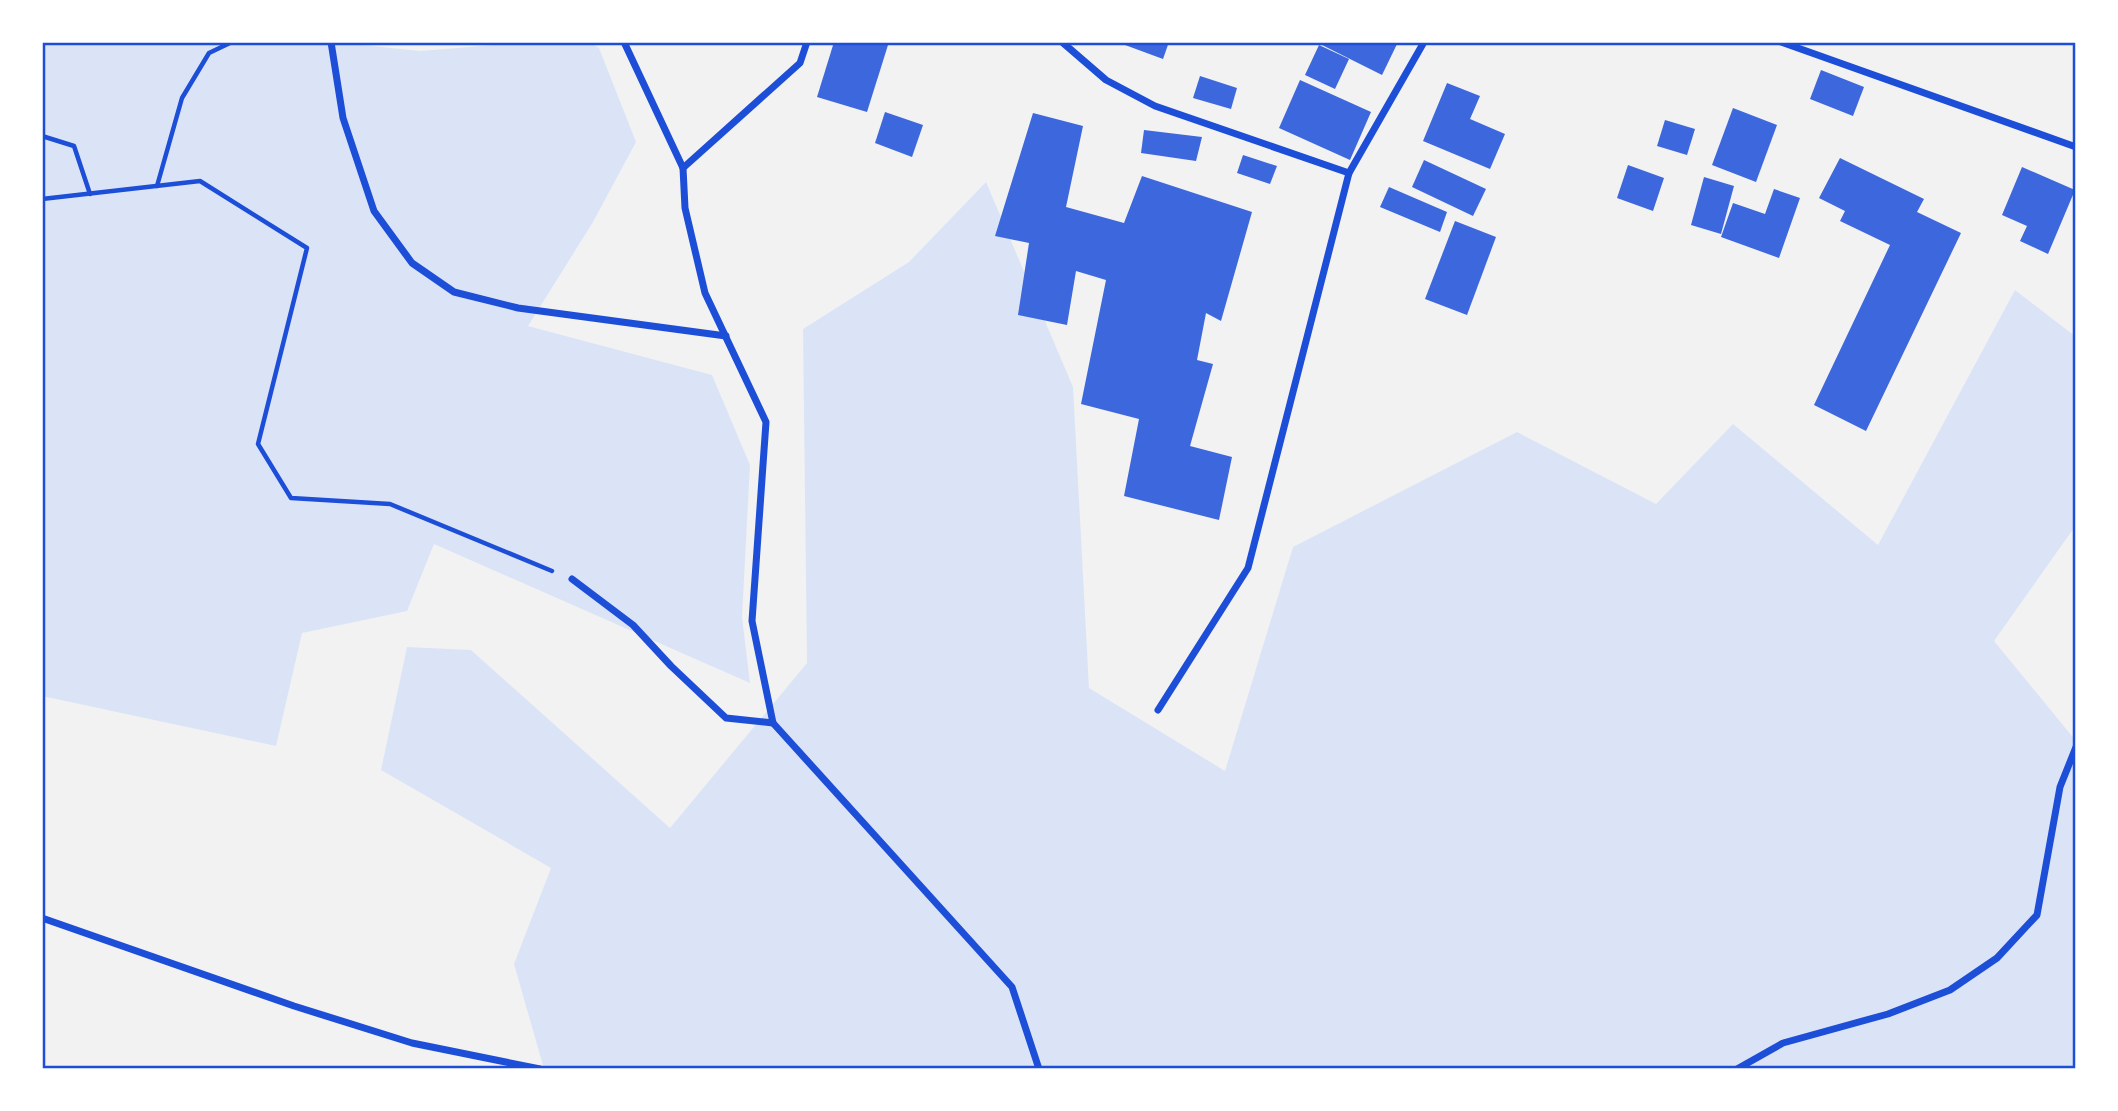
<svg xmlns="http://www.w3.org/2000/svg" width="2118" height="1111" viewBox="0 0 2118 1111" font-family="Poppins,sans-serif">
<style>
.green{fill:#dbe4f7}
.building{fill:#3d67dc}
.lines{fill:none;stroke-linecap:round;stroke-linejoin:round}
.path{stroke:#1d4ed8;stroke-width:4.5}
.minor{stroke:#1d4ed8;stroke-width:7}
.neatline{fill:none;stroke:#1d4ed8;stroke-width:2.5}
</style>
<rect width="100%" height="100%" fill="#f2f2f2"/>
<!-- green -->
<g class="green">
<polygon points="42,42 334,42 420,51 531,42 589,42 599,48 636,142 593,222 528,326 712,375 750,465 742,617 750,683 434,544 407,611 302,633 276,746 42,696"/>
<polygon points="986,182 1073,387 1089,688 1225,771 1293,547 1517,432 1656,504 1733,424 1878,545 2015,290 2076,337 2076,525 1994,641 2076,741 2076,1069 544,1069 514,964 551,868 381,770 407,647 471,650 670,828 807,663 803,329 909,262"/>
</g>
<!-- building -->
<g class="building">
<polygon points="834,42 877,42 888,45 867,112 817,97"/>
<polygon points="1126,42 1169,42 1163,59 1125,45"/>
<polygon points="1316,42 1398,42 1382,75"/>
<polygon points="1319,45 1349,59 1335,89 1305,75"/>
<polygon points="1821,70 1864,87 1853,116 1810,99"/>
<polygon points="1200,76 1237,88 1231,109 1193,98"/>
<polygon points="1300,80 1371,112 1350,160 1279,128"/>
<polygon points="1447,83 1480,96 1470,119 1505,134 1490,169 1423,141"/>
<polygon points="1733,108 1777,125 1756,182 1712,165"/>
<polygon points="885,112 923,125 912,157 875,143"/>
<polygon points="1033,113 1083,126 1066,207 1124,223 1142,176 1252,212 1221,321 1206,313 1197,360 1213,364 1190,446 1232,457 1219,520 1124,496 1139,419 1081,404 1106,280 1076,271 1067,325 1018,315 1029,243 995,236"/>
<polygon points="1665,120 1695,129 1687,155 1657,146"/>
<polygon points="1144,130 1202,137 1196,161 1141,153"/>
<polygon points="1243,155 1277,166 1270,184 1237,173"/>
<polygon points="1840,158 1924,199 1917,212 1961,233 1866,431 1814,405 1890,245 1840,221 1845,211 1819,198"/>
<polygon points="1424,160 1486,189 1473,216 1412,187"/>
<polygon points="1628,165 1664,178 1653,211 1617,198"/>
<polygon points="2022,167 2075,190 2048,254 2020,241 2027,226 2002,215"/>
<polygon points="1704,177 1734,186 1721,234 1691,225"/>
<polygon points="1389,187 1447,212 1440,232 1380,207"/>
<polygon points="1774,189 1800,198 1779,258 1721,237 1733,203 1765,214"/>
<polygon points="1455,221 1496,237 1467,315 1425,299"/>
</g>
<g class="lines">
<!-- path -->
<g class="path">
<polyline points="42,136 74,146 90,194"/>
<polyline points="157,186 182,98 209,53 232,42"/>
<polyline points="42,199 200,181 307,248 258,444 291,498 390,504 552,571"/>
</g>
<!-- minor -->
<g class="minor">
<polyline points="331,42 343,118 374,211 412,263 454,292 518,308 726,336"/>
<polyline points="624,42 683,168"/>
<polyline points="807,42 800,63 683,168 685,208 705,293 766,422 752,621 773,723 1012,987 1039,1069"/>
<polyline points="1062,42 1106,80 1155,106 1349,173"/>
<polyline points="1781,42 2076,147"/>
<polyline points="572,579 633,625 671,666 726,718 773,723"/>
<polyline points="1158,710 1248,568 1349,173 1424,42"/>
<polyline points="42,918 294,1006 412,1043 540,1069"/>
<polyline points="1737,1069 1783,1043 1888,1014 1950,990 1997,958 2037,915 2060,787 2076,747"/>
</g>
</g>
<!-- border -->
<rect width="2118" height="1111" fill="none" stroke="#ffffff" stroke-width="88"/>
<rect x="44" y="44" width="2030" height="1023" class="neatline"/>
</svg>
